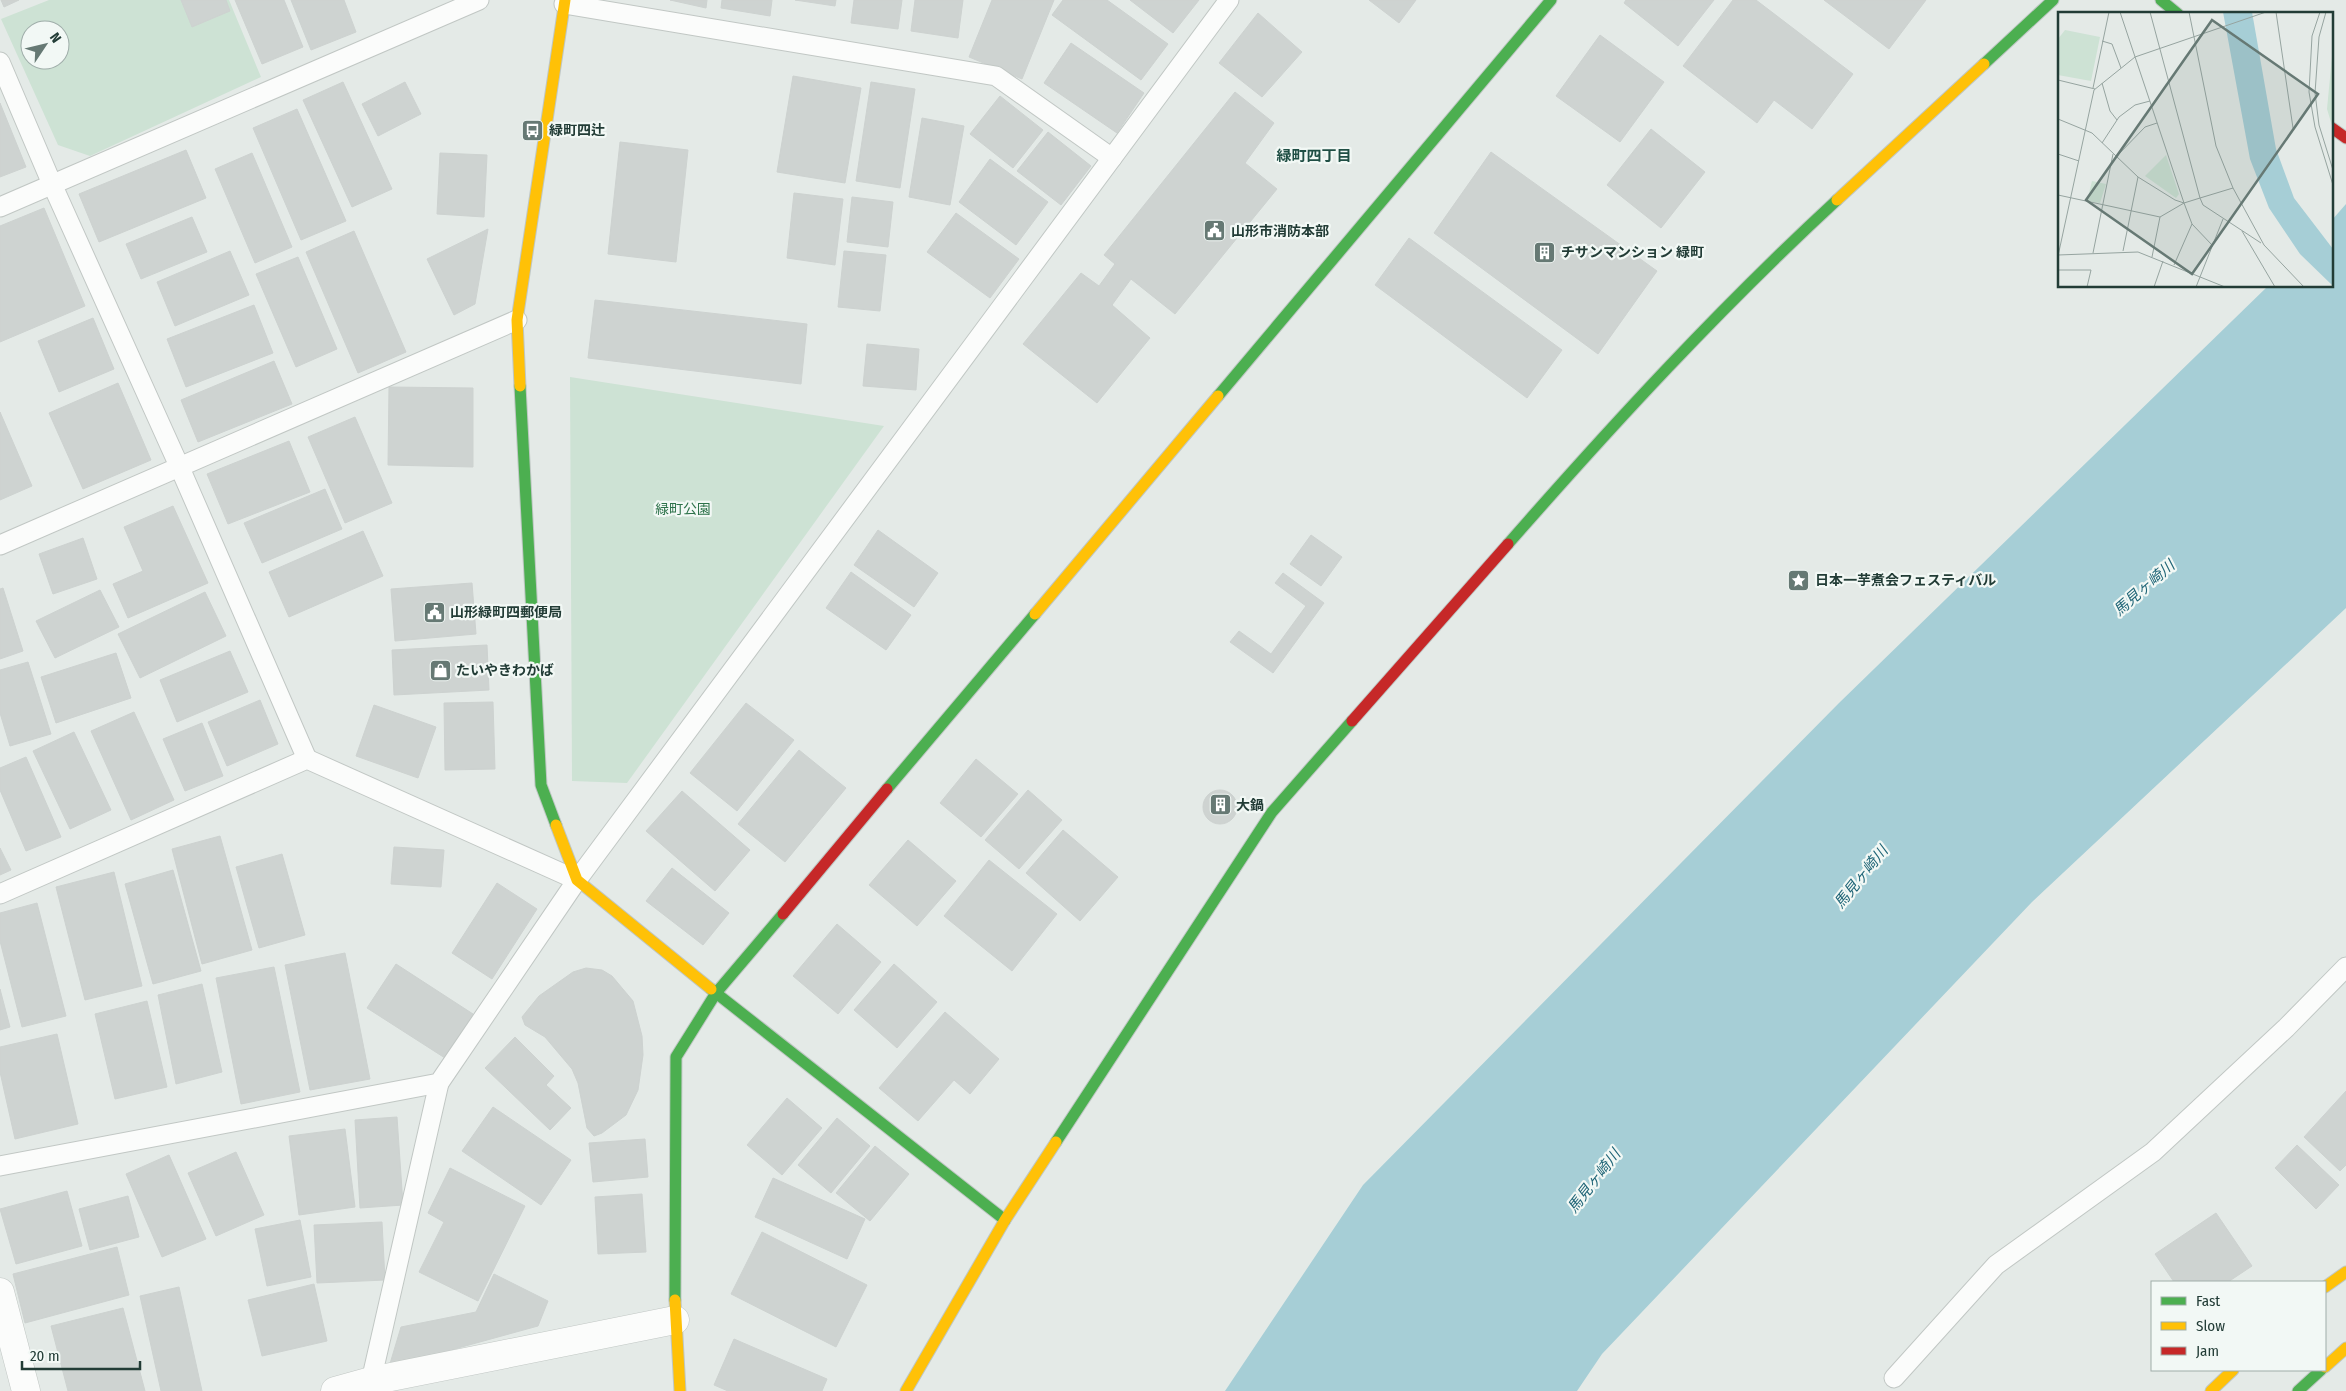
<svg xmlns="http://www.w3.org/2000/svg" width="2346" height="1391" viewBox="0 0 2346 1391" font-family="'Fira Sans Condensed','Noto Sans JP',sans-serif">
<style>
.green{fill:#cde2d4;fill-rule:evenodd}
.water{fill:#a6ced6}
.building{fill:#ced3d1;stroke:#cdd2d0}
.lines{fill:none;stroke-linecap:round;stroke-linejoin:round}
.lane-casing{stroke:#c1c7c4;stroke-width:21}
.street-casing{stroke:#c1c7c4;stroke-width:29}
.fast-casing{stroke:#bfc7c4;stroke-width:13}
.slow-casing{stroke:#bfc7c4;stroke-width:13}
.jam-casing{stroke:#bfc7c4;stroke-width:13}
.lane{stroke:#fbfcfb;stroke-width:19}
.street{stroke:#fbfcfb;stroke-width:28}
.fast{stroke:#4caf50;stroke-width:11}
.slow{stroke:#ffc107;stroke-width:11}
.jam{stroke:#c62828;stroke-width:11}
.labels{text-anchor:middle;stroke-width:4.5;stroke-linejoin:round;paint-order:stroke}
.poi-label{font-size:14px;font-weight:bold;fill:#223c36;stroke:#f2f8f5;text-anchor:start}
.park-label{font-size:14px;fill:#2d724a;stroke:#f2f8f5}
.neighbourhood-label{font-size:15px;font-weight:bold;fill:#1f4e44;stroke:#f2f8f5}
.water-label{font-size:15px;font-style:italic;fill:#1e6476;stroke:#f2f8f5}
.inset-road{fill:none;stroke:#96a4a0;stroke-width:1}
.view{fill:#667974;fill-opacity:0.15;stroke:#667974;stroke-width:2.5}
.inset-edge{fill:none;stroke:#223c36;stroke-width:2.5}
</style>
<rect width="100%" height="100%" fill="#e4eae7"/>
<!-- green -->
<g class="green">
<path d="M49,0h180l32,77 -171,79 -32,-11 -57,-126zM30,30h30v30h-30z"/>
<polygon points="570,377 884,426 627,783 572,781"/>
</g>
<!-- water -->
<polygon class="water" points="2346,204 2346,608 2032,902 1602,1354 1577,1391 1225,1391 1363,1185 1839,703 2268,286 2332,286 2332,220"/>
<!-- building -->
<g class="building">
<polygon points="1,0 19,0 4,7"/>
<polygon points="181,0 226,0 230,11 192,27"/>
<polygon points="235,0 284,0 303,47 262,64"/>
<polygon points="291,0 344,0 356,32 311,50"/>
<polygon points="670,0 707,0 706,8"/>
<polygon points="722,0 772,0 770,16 721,8"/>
<polygon points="795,0 836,0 835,6"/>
<polygon points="854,0 902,0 898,29 851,23"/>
<polygon points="915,0 963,0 958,38 911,31"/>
<polygon points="992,0 1054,0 1022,79 969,57"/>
<polygon points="1063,0 1107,0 1168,44 1141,80 1052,15"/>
<polygon points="1130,0 1199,0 1173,33"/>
<polygon points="1369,0 1416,0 1399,23"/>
<polygon points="1626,0 1714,0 1678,46 1624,3"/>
<polygon points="1733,0 1756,0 1853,74 1812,129 1774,100 1757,123 1683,66"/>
<polygon points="1824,0 1926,0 1889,49"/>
<polygon points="1258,13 1302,52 1262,97 1219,63"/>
<polygon points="1600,35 1664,82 1620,142 1556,96"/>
<polygon points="1071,43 1144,93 1117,133 1044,83"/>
<polygon points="793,76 861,88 845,183 777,172"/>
<polygon points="343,82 392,189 352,207 303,100"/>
<polygon points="405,82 421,114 378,136 362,104"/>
<polygon points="871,82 915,89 900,188 856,181"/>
<polygon points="1235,92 1274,123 1245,163 1277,189 1175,314 1131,279 1112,305 1150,338 1097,403 1023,344 1081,273 1099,286 1115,264 1104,255"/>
<polygon points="1000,96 1043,130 1013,168 970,134"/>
<polygon points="0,103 26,167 0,177"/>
<polygon points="297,109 346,221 301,240 253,128"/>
<polygon points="922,118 964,126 950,205 909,197"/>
<polygon points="1651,129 1705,172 1661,228 1607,185"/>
<polygon points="1048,132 1091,166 1061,205 1017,171"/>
<polygon points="620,142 688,150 676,262 608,254"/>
<polygon points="186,150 206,198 99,242 79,194"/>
<polygon points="1491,152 1657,271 1598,354 1434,233"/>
<polygon points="252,153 292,247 255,263 215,169"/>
<polygon points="440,153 487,155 484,217 437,214"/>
<polygon points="990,159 1048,202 1016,245 959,202"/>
<polygon points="794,193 843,199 835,265 787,258"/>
<polygon points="852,197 893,202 888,247 847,242"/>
<polygon points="44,208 85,306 0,342 0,226"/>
<polygon points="956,213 1019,259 990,298 927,252"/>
<polygon points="192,217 207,252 141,279 126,244"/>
<polygon points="488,229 475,304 454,315 427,259"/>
<polygon points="354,231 406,352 358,373 306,252"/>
<polygon points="1409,238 1562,350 1527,398 1375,285"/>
<polygon points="230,251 249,295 175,326 157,282"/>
<polygon points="844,251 886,255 880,311 838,307"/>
<polygon points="298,257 337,349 296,367 256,274"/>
<polygon points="595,300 807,324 801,384 588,358"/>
<polygon points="254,305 273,353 186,387 167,339"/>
<polygon points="93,318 114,369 59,392 38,341"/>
<polygon points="867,344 919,349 916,390 863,386"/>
<polygon points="274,361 292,404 198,442 181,400"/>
<polygon points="118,383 151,460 83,489 49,413"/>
<polygon points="389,387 473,388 473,467 388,465"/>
<polygon points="0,412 32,486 0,500"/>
<polygon points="355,417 392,503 345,523 308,437"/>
<polygon points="289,441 310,492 228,524 207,474"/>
<polygon points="325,489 342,529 262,563 244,523"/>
<polygon points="173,506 208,583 128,618 113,584 143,571 124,527"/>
<polygon points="878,530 938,573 914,607 854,565"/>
<polygon points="363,531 383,576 289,617 269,572"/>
<polygon points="1311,535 1342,557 1321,586 1290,564"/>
<polygon points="83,538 97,579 53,594 39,554"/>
<polygon points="851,572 911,615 886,650 826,608"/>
<polygon points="1283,573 1324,603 1273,673 1230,642 1239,631 1271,654 1306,606 1275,583"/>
<polygon points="472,583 476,634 395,641 391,589"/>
<polygon points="3,588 23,651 0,659 0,589"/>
<polygon points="100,590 119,627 55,658 36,621"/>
<polygon points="205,592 226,636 140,678 118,634"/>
<polygon points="487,645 489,690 394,695 392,650"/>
<polygon points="230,651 248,692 177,722 160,680"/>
<polygon points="116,653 131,698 56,723 41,677"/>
<polygon points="28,662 51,734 10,746 0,713 0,670"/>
<polygon points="260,700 278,744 227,766 208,722"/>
<polygon points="493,702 495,769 445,770 444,703"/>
<polygon points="746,703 794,740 737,811 690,773"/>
<polygon points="374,705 436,727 418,778 356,756"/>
<polygon points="134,712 174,800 131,820 91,731"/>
<polygon points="202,723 223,776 185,791 163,739"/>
<polygon points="74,732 111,810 70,829 33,751"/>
<polygon points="799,750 846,788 785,862 738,824"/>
<polygon points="26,757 61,837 26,851 0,790 0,768"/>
<polygon points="976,759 1018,794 981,837 940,803"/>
<polygon points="1028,790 1062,820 1019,869 985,840"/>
<circle cx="1220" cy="807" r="17"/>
<polygon points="682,791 750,850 715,891 646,831"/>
<polygon points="1063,830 1118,877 1080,921 1026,873"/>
<polygon points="220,836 252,950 202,964 172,849"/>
<polygon points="908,840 956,881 917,926 869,885"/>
<polygon points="394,847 444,850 441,887 391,884"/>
<polygon points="0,848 11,870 0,875"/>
<polygon points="282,854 305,935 259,948 236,867"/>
<polygon points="989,860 1057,914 1012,971 944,916"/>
<polygon points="672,868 729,913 703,945 646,901"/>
<polygon points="173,870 201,971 153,984 125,884"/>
<polygon points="114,872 142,986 85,1000 56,887"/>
<polygon points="497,883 537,909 492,979 452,953"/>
<polygon points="37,903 66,1016 22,1027 0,941 0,913"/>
<polygon points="837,924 881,962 838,1014 793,976"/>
<polygon points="345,953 370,1079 310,1090 285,965"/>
<polygon points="396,964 473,1014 445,1058 367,1008"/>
<polygon points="894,964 937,1002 897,1048 854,1010"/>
<polygon points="274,967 300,1092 241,1104 216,978"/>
<polygon points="586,968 602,970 612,976 633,1001 642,1036 643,1055 638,1090 626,1115 602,1133 594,1136 587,1128 578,1083 572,1069 545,1037 525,1025 522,1017 539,996 573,972"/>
<polygon points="202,984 222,1072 176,1084 158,995"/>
<polygon points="0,989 10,1027 0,1030"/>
<polygon points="147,1001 167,1087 115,1099 95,1014"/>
<polygon points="945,1012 999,1059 970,1094 954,1080 918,1121 879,1088"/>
<polygon points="57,1034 78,1124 15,1139 0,1072 0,1047"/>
<polygon points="515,1037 554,1076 546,1085 571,1108 550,1130 485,1068"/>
<polygon points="2346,1091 2346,1165 2340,1171 2304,1137"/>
<polygon points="787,1098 822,1128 782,1175 747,1145"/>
<polygon points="493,1107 571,1160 541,1205 462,1151"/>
<polygon points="397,1117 403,1205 360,1208 355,1120"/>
<polygon points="837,1118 870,1146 831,1193 798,1165"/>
<polygon points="345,1129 355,1207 299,1215 289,1136"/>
<polygon points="645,1139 648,1177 593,1182 589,1143"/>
<polygon points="2297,1145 2339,1185 2316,1209 2275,1168"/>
<polygon points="875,1146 909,1174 870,1221 836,1193"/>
<polygon points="236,1152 264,1215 216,1236 188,1173"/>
<polygon points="169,1155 206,1239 162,1257 126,1174"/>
<polygon points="450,1168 525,1206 478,1301 419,1272 444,1222 428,1213"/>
<polygon points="773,1178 865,1219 847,1259 755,1217"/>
<polygon points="67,1191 82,1246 16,1264 0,1209"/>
<polygon points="642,1194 646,1252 598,1254 595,1197"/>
<polygon points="128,1196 139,1237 90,1250 79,1209"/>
<polygon points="2216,1213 2252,1266 2228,1282 2174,1282 2155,1254"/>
<polygon points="300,1220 311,1277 267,1286 255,1229"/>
<polygon points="382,1222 385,1280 317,1283 314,1225"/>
<polygon points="762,1232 867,1285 836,1347 731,1294"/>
<polygon points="117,1247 129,1295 25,1323 13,1274"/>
<polygon points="494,1274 548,1301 538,1326 389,1367 401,1327 476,1312"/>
<polygon points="314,1284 327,1341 262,1356 248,1300"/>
<polygon points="179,1287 202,1391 161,1391 140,1296"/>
<polygon points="123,1308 145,1391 68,1391 51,1326"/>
<polygon points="734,1339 827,1379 822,1391 728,1391 714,1385"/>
</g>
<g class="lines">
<defs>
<g id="lane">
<polyline points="564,4 996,76 1112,158"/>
<polyline points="0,62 52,184 180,468 307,759"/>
<polyline points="0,207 479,0"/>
<polyline points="0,545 517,320"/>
<polyline points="577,880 1229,0"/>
<polyline points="0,894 307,759 577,880 439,1083 0,1166"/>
<polyline points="1894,1378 1996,1265 2153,1152 2286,1028 2346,967"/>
<polyline points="371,1381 439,1083"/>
</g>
<g id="street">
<polyline points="0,1292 26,1391"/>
<polyline points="335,1391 371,1381 675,1320"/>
</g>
<g id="fast">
<polyline points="2161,0 2178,14"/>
<polyline points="1984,64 2053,0"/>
<polyline points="520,386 541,785 556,825"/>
<polyline points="1218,396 1551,0"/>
<path d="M1508,544c105,-120 212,-236 329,-344"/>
<polyline points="887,789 1035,614"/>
<polyline points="783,914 716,993 1005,1220"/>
<polyline points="1056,1142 1272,812 1352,721"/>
<polyline points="675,1300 676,1057 716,993 711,989"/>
<polyline points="2298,1391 2321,1370"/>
</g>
<g id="slow">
<polyline points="1837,200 1984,64"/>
<polyline points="520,386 517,320 565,0"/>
<polyline points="1035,614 1218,396"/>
<polyline points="556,825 577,880 711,989"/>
<polyline points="2325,1287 2346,1272"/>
<polyline points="675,1300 680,1391"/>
<polyline points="2325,1367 2346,1348"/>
<polyline points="906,1391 1005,1220 1056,1142"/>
<polyline points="2211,1391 2233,1370"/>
</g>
<g id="jam">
<polyline points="2332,128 2346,138"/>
<polyline points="1352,721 1508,544"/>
<polyline points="783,914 887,789"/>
</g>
</defs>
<!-- lane casing -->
<use href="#lane" class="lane-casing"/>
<!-- street casing -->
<use href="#street" class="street-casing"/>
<!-- fast casing -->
<use href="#fast" class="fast-casing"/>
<!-- slow casing -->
<use href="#slow" class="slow-casing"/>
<!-- jam casing -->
<use href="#jam" class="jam-casing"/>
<!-- lane -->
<use href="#lane" class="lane"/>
<!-- street -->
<use href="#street" class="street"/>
<!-- fast -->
<use href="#fast" class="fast"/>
<!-- slow -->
<use href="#slow" class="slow"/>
<!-- jam -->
<use href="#jam" class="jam"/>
</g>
<!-- icons -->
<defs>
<symbol id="bus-square" viewBox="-11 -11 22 22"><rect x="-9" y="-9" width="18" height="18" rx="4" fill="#667974" stroke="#f2f8f5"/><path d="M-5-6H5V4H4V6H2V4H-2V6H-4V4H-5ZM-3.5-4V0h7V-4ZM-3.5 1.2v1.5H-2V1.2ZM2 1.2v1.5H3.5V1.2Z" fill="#fff"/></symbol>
<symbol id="civic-square" viewBox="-11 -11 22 22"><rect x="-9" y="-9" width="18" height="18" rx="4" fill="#667974" stroke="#f2f8f5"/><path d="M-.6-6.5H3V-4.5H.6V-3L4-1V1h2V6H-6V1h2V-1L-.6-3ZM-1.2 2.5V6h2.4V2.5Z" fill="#fff"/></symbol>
<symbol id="building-square" viewBox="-11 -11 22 22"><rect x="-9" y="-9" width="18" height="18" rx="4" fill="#667974" stroke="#f2f8f5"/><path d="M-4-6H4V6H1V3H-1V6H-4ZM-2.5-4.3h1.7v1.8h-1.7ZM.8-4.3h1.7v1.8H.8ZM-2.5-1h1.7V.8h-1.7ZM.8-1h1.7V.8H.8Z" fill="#fff"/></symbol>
<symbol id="sight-square" viewBox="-11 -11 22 22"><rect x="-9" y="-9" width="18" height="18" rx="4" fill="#667974" stroke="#f2f8f5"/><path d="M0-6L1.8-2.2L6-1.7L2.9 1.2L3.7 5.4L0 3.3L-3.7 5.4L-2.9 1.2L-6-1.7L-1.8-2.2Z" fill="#fff"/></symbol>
<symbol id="shop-square" viewBox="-11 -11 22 22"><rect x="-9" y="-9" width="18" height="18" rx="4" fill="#667974" stroke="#f2f8f5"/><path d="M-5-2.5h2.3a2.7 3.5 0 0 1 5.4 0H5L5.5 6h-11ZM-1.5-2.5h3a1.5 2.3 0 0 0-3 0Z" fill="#fff"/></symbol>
</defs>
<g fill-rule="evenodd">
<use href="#bus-square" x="520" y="118" width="25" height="25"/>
<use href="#civic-square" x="1202" y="218" width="25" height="25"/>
<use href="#building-square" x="1532" y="240" width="25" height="25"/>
<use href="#sight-square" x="1786" y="568" width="25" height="25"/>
<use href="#civic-square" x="422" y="600" width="25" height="25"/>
<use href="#shop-square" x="428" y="658" width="25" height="25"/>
<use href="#building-square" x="1208" y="792" width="25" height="25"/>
</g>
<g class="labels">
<!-- poi labels -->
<g class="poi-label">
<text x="549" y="135">緑町四辻</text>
<text x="1231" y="236">山形市消防本部</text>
<text x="1561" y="257">チサンマンション 緑町</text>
<text x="1815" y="585">日本一芋煮会フェスティバル</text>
<text x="450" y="617">山形緑町四郵便局</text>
<text x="456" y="675">たいやきわかば</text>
<text x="1236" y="810">大鍋</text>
</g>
<!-- park labels -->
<g class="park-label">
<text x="683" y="514">緑町公園</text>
</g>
<!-- neighbourhood labels -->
<g class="neighbourhood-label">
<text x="1314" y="161">緑町四丁目</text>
</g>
<!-- water labels -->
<g class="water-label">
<text transform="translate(2144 588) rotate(-41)" y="5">馬見ヶ崎川</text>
<text transform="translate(1861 877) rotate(-51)" y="5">馬見ヶ崎川</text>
<text transform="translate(1594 1181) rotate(-52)" y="5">馬見ヶ崎川</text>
</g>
</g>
<!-- overview -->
<g transform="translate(2058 12)">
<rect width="275" height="275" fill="#e4eae7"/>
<path d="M7,18l35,7 -9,44 -33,-6v-36zM275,34v83l-6,-20zM108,143l13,39 -3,4 -31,-22zM34,169l14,3 -6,19 -13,-2z" fill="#cde2d4"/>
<path d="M165,0h29l24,137 18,49 39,51v37l-33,-32 -31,-46 -19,-49z" fill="#a6ced6"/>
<path class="inset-road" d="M62,0l64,191M92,0l50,186 33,-10M131,0l27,134 17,42 31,57 40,42M218,0l17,116M262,0l-8,24 -3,56 6,35 18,58M268,0l-7,25 -4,56 4,32 14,45M44,29l10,3 9,24M0,68l37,9M44,71l8,28 7,9M35,76l16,-76M0,107l34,14 46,44 37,23 9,3 16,-5 3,7 58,38M44,131l17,-26 16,-12 15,-4M0,142l21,7M58,145l29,-30 12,-4M0,183l102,22M134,212l20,21M184,219l33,56M65,239l15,-74M35,241l20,-99M0,243l80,-3 87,35M0,244l36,-166 41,-33 131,-45M94,245l8,-40 24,-14 8,21 -18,41M0,258h33l-4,17M96,275l9,-26M138,275l27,-68"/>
<path class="view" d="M154,8l106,74 -126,180 -106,-74z"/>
<rect width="275" height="275" class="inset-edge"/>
</g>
<!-- legend -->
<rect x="2151" y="1281" width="175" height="90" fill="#f2f8f5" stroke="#9fada9"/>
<rect x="2161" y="1297" width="25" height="8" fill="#4caf50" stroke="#9fada9"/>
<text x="2196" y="1306" font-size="15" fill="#223c36">Fast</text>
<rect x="2161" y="1322" width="25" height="8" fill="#ffc107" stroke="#9fada9"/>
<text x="2196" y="1331" font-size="15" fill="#223c36">Slow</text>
<rect x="2161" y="1347" width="25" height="8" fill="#c62828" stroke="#9fada9"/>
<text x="2196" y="1356" font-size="15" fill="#223c36">Jam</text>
<!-- north arrow -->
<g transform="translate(45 45) rotate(55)"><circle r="24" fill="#f2f8f5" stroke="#9fada9"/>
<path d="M0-4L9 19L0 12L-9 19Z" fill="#667974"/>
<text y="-8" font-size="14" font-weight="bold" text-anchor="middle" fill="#223c36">N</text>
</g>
<!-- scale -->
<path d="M22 1361v8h118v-8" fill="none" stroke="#223c36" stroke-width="2.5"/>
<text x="30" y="1361" font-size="15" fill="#223c36" stroke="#f2f8f5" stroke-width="4" paint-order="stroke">20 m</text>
</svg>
